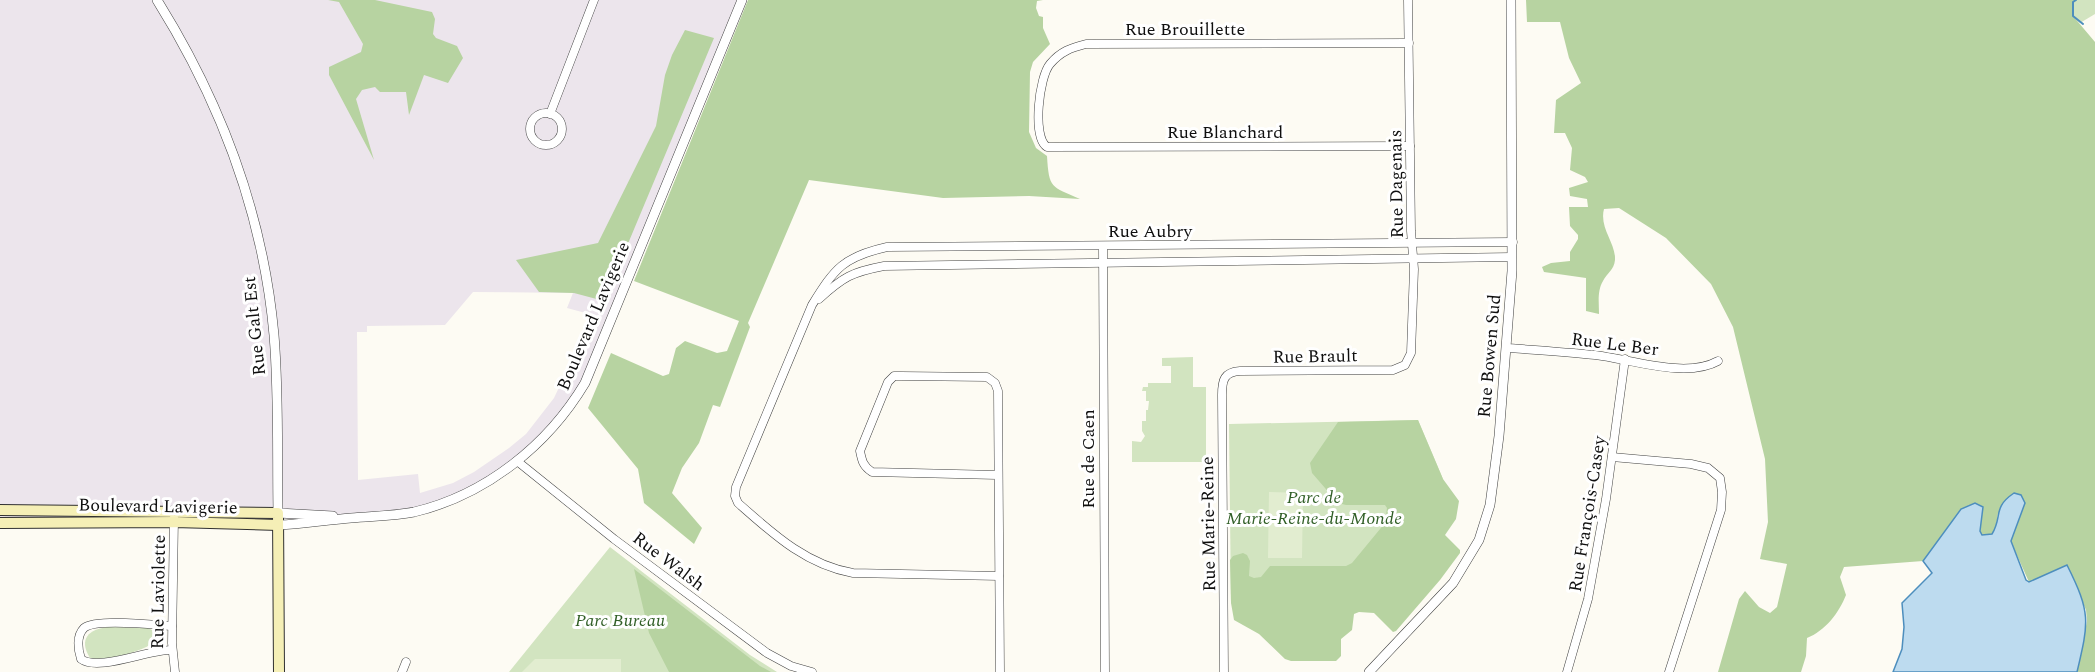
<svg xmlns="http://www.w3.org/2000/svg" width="2095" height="672" viewBox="0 0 2095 672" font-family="Spectral,serif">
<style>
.industrial{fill:#ece5ec;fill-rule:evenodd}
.green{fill:#d2e4c0}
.forest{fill:#b7d3a1}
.pitch{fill:#e2edd0}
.water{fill:#bddbef;stroke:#4d8ebd;stroke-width:1.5}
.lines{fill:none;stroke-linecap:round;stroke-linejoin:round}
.stream{stroke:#4d8ebd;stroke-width:2}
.minor-casing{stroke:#424242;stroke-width:9}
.tertiary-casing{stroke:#424242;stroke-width:10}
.secondary-casing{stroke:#313131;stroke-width:12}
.minor{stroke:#fff;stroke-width:8}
.tertiary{stroke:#fff;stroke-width:9}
.secondary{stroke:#f5efb6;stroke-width:10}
.labels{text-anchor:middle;stroke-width:6;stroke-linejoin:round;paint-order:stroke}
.street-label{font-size:18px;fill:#0f0f0f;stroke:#fff}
.park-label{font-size:18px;font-style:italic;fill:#315f27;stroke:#fff}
</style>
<rect width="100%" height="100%" fill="#fdfbf3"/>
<!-- industrial -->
<path class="industrial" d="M0,0h742l-157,383 -68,78 -86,46 -81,11 -51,1 -299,-2zM473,292l100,1 -6,15 26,7 -39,83 -28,36 -17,14 -35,24 -21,11 -33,10 -2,-19 -60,6 -1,-148h10v-6l78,-1z"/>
<!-- green -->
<g class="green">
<polygon points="2074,0 2095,0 2095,14 2080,23 2073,16"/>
<polygon points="1193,357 1193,387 1206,387 1206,462 1132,462 1132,441 1141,442 1145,436 1142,431 1142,421 1146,421 1146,410 1148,410 1149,401 1146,401 1146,391 1142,391 1143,387 1148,387 1148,383 1171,383 1171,366 1162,366 1162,358"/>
<polygon points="1418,420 1443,479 1305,660 1231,603 1229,424"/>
<polygon points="610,547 750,655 777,672 509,672"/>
<path d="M108,627l40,1 4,2 3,10c-6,11 -53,22 -65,18 -12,-19 -1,-29 18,-31z"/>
</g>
<!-- forest -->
<g class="forest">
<polygon points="328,0 375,0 432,12 435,19 433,34 436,38 457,46 463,58 448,83 424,75 409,115 406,92 380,92 375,87 362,90 356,99 374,160 329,75 329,67 361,52 363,44 339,2"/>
<path d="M748,0h295l-6,1 -1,7 3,8 4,1v11l7,16 -17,18 -3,10 -1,60 7,16 11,8c2,33 4,30 33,43l-51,-3 -86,2 -134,-18 -61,143 2,4 -30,80 -7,-2 -14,38 -17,25 -10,25 30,35 -8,16 -50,-41 -6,-34 -50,-61 23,-55 52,23 6,-2 7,-26 9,-7 32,12 10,-2 12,-30 -105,-40z"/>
<path d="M1526,0h548l-1,16 22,26v630h-18l10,-51 -1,-11 -19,-44 -38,16 -31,-69 -2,14 -4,7 -10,1 -2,-4 3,-24 -22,2 -38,52 -79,6 -4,10 6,18c-7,18 -21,36 -39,43l-1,18 -5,16h-83l21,-73 6,-8 14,16 11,6 7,-6 10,-43 -27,-5 8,-37 -3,-63 -32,-132 -22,-43 -45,-46 -47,-30 -15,1c-5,19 12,34 11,51 -1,10 -8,13 -12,21 -6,10 -4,22 -4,33l-13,-3v-33l-42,-6 -2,-5 9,-4 19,-2v-9l8,-13v-4l-8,-9 -1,-19h19l-1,-8 -17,-3 -1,-8 19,-6 -3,-5 -15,-7 2,-22 -7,-15h-11l2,-33 25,-17 -12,-25 -9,-36h-33z"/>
<polygon points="685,30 714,38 604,301 574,293 539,292 516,260 598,243 656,126 665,75 672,55"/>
<polygon points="1418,420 1443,479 1459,501 1456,519 1445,535 1460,550 1460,553 1440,580 1396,631 1393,632 1374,613 1359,612 1354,614 1352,630 1341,639 1341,656 1336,661 1291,661 1285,659 1259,634 1234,620 1231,603 1230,560 1233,556 1243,553 1247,555 1250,561 1249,576 1254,578 1261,577 1270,566 1346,566 1352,563 1385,523 1387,508 1385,505 1346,505 1338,503 1312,473 1310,463 1338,422"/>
<polygon points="634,569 760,666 771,672 669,672 649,633"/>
</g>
<!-- pitch -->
<g class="pitch">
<polygon points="1269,492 1303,493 1302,558 1268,558"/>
<polygon points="535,659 621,659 621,672 522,672"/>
</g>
<!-- water -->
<path class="water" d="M2014,493l7,2 4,8 -14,38 15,39 3,2 38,-17c24,48 22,56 10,107h-184l9,-23 2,-22 -2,-24 30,-30 -9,-12 38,-52 14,-6 8,4 -3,24 2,4 10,-1c11,-18 0,-26 22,-41z"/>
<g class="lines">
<!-- stream -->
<polyline class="stream" points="2076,0 2073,2 2073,16 2083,24"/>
<defs>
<g id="minor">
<path d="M1409,43l-323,1c-15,4 -25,7 -36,20 -11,13 -18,73 -3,83l363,-1"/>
<circle cx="546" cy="129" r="16"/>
<polyline points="550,114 594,0"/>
<polyline points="1103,246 1105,672"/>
<path d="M819,299c24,-22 33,-27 65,-33l628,-9"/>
<path d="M1507,348c29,2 59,4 88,7 35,4 91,24 123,6"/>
<polyline points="1612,457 1691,464 1708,468 1720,478 1722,492 1721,510 1669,672"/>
<polyline points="517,461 614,539 767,653 791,666 812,672"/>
<path d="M997,475l-125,-3c-9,-6 -10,-11 -12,-21l28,-69 6,-6h7l86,1 8,6 3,8 2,281"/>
<polyline points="174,518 172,643 175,672"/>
<path d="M999,576l-146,-3c-47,-8 -81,-40 -115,-70l-3,-7 1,-9 76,-182c23,-37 31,-48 75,-58l626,-5"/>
<path d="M172,650c-23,-1 -74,22 -91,9 -3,-9 -5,-23 3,-31 12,-10 71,-3 88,-2"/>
<polyline points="402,672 406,662"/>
<path d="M1224,672l-2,-277c0,-15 2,-23 18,-24l153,-1 12,-5 6,-12 3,-84 -3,-38 -3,-231"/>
<polyline points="1567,672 1588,599 1606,499 1625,359"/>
</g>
<g id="tertiary">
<path d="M157,0c65,104 106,213 117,335 5,59 3,119 4,178l55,3"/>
<path d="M278,525c25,-1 48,-5 73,-7 21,-2 43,-2 63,-6 72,-17 134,-67 171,-129l157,-383"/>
<polyline points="1369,672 1453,583 1479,540 1490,505 1499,436 1512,271 1511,0"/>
</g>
<g id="secondary">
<polyline points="0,510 278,513 279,672"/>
<polyline points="0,523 174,522 278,525"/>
</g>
</defs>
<!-- minor casing -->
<use href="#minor" class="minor-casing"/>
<!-- tertiary casing -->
<use href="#tertiary" class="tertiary-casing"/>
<!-- secondary casing -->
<use href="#secondary" class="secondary-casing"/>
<!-- minor -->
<use href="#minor" class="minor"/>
<!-- tertiary -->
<use href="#tertiary" class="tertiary"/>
<!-- secondary -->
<use href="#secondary" class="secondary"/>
</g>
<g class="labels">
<!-- street labels -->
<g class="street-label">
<text x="1185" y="35">Rue Brouillette</text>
<text x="1225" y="138">Rue Blanchard</text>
<text transform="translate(1396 184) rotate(-91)" y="6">Rue Dagenais</text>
<text x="1150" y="237">Rue Aubry</text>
<text transform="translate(593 316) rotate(-67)" y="6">Boulevard Lavigerie</text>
<text transform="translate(254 326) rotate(-96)" y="6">Rue Galt Est</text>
<text transform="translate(1615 344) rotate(7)" y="6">Rue Le Ber</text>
<text transform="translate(1315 356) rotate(-1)" y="6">Rue Brault</text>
<text transform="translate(1489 356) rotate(-85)" y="6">Rue Bowen Sud</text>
<text transform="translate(1088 459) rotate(-90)" y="6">Rue de Caen</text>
<text transform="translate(158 506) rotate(1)" y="6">Boulevard Lavigerie</text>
<text transform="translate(1587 514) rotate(-81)" y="6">Rue François-Casey</text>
<text transform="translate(1208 524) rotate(-91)" y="6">Rue Marie-Reine</text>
<text transform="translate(669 561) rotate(37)" y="6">Rue Walsh</text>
<text transform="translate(158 592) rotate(-89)" y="6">Rue Laviolette</text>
</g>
<!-- park labels -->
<g class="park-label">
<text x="1314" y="503">Parc de<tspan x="1314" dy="21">Marie-Reine-du-Monde</tspan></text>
<text x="620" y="626">Parc Bureau</text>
</g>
</g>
</svg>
